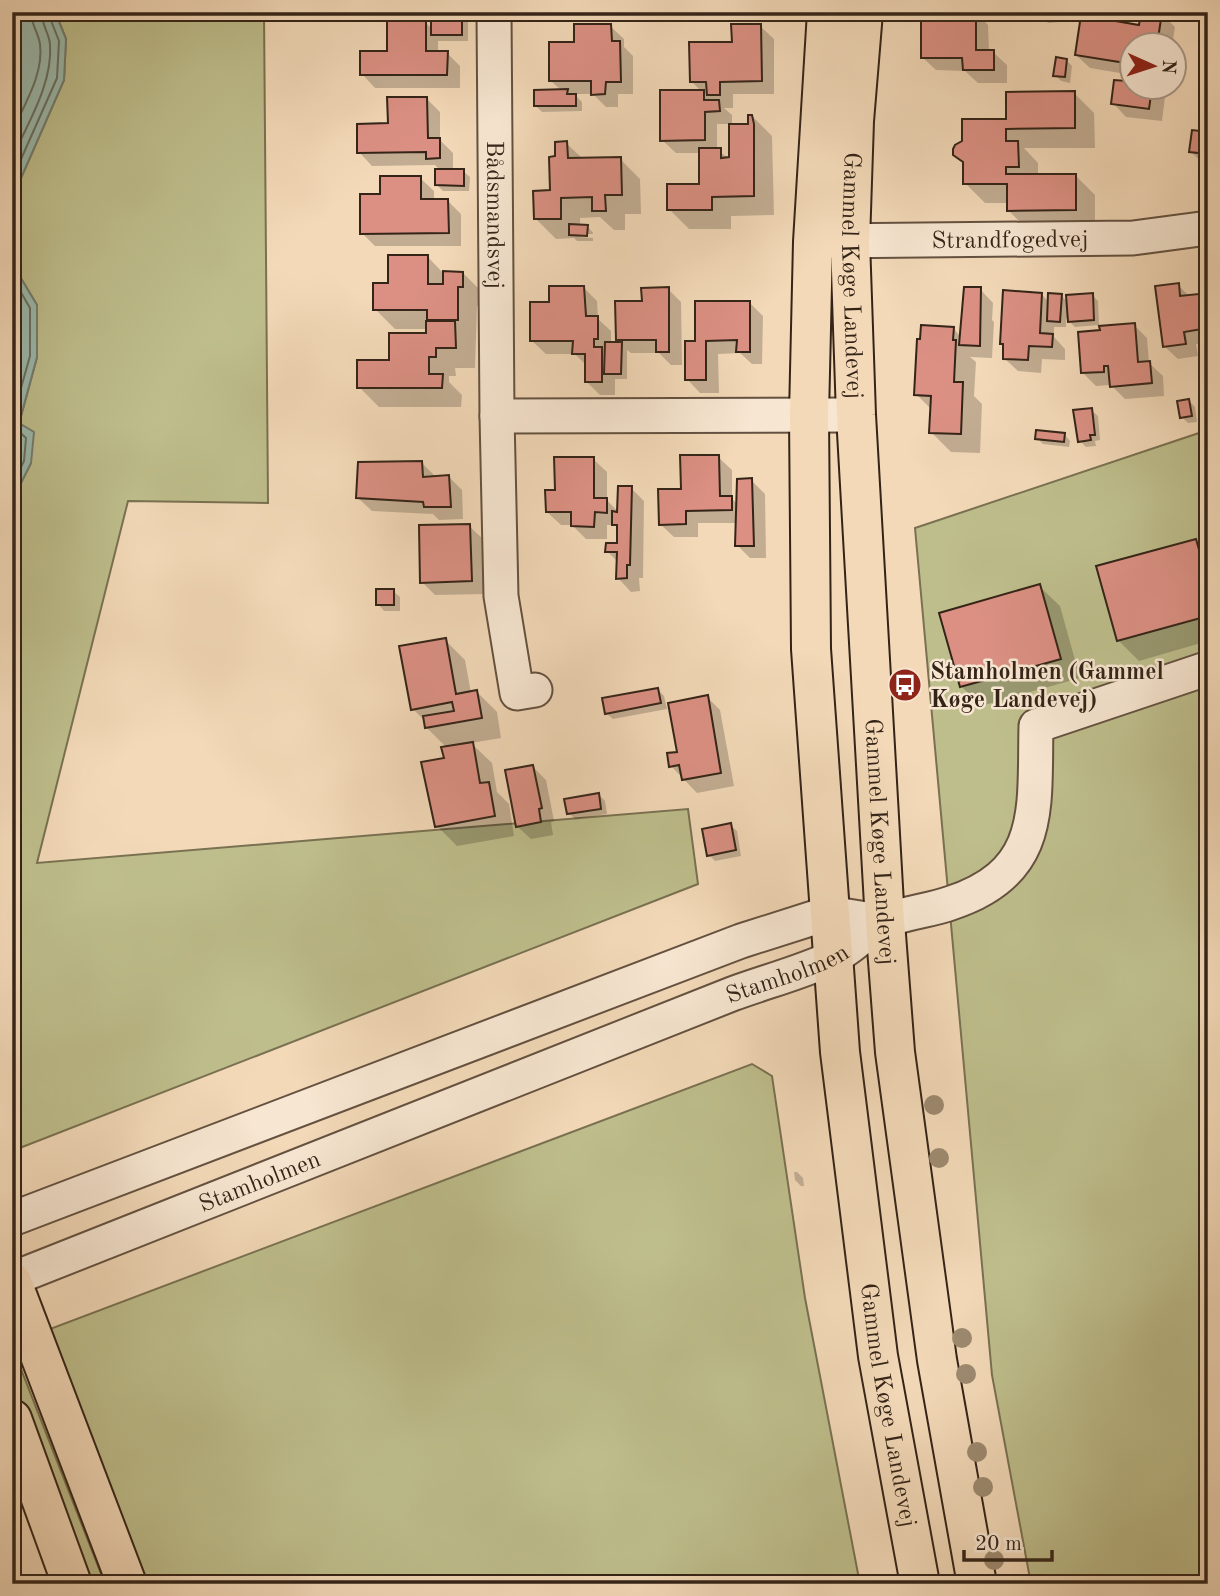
<svg xmlns="http://www.w3.org/2000/svg" width="1220" height="1596" viewBox="0 0 1220 1596" font-family="'Old Standard TT',serif">
<style>
.green{fill:#bebe8c;stroke:#797152;stroke-width:2}
.water{fill:#9bbaad;stroke:#727e71;stroke-width:2}
.shadow{fill:#0003;fill-rule:evenodd}
.lines{fill:none;stroke-linecap:round;stroke-linejoin:round}
.shore{stroke:#686f62;stroke-width:2}
.building{fill:#db9083;stroke:#342418;stroke-width:2}
.minor-casing{stroke:#645140;stroke-width:37}
.major-casing{stroke:#342418;stroke-width:42}
.highway-casing{stroke:#342418;stroke-width:42}
.minor{stroke:#f7e6d1;stroke-width:33}
.major{stroke:#f3d9b8;stroke-width:38}
.highway{stroke:#f3d9b8;stroke-width:38}
.tree{fill:#9d8a70}
.labels{text-anchor:middle;stroke-width:5;stroke-linejoin:round;paint-order:stroke}
.street-label{font-size:24px;fill:#342418;stroke:#f7e6d1}
.poi-label{font-size:24px;font-weight:bold;fill:#342418;stroke:#f7e6d1;text-anchor:start}
</style>
<rect width="100%" height="100%" fill="#f3d9b8"/>
<filter id="stains"><feTurbulence type="fractalNoise" baseFrequency=".00286" numOctaves="4"/><feColorMatrix values="0 0 0 0 .2 0 0 0 0 .09 0 0 0 0 .02 0 0 0 .5 -.17"/></filter>
<radialGradient id="worn" r=".72"><stop offset=".6" stop-color="#630" stop-opacity="0"/><stop offset="1" stop-color="#630" stop-opacity=".3"/></radialGradient>
<!-- green -->
<g class="green">
<polygon points="58,12 264,12 268,503 128,501 37,863 688,809 698,884 12,1151 12,533 16,493 31,463 19,424 37,357 37,305 13,265 21,178 64,80 66,39 57,16"/>
<polygon points="1208,430 1208,1584 1031,1584 992,1375 915,528"/>
<polygon points="752,1064 772,1076 805,1298 860,1584 147,1584 50,1329"/>
<polygon points="12,1346 105,1584 89,1584 12,1378"/>
</g>
<!-- water -->
<polygon class="water" points="12,12 58,12 57,17 66,39 64,80 21,178 13,265 37,305 37,357 19,423 34,432 31,463 16,493 12,533"/>
<!-- shadow -->
<g class="shadow">
<polygon points="433,12 463,12 468,17 468,41 438,41 438,53 447,53 460,66 460,88 375,88 362,74 425,22 433,30"/>
<polygon points="534,12 587,12 588,17 539,18"/>
<polygon points="724,12 744,12 744,20 732,20"/>
<polygon points="976,12 988,25 989,52 993,52 1007,65 1007,83 978,83 965,71 936,70 922,57 955,20"/>
<polygon points="1017,12 1071,12 1072,21 1048,23 1042,17 1023,18"/>
<polygon points="1162,14 1175,27 1172,46 1132,46 1132,75 1090,68 1076,55 1141,27"/>
<polygon points="610,26 624,39 624,47 633,56 633,94 618,94 618,107 606,107 593,94 574,94 582,102 582,111 542,112 536,106 562,91 551,81 576,43"/>
<path d="M760,26l14,13v55h-41v14h-9l8,7v11h18l2,-10 20,20 2,79 -43,1v13h-42l-20,-20 32,-24v-32h-25l-14,-13 40,-48 -10,-10 41,-39zM717,124h13l1,36 -14,-10z"/>
<polygon points="1066,60 1072,66 1070,83 1061,81 1055,75"/>
<polygon points="1116,81 1132,83 1132,88 1156,88 1165,97 1162,121 1126,117 1113,103"/>
<polygon points="1074,93 1094,113 1095,148 1024,148 1038,163 1038,176 1075,175 1095,195 1095,230 1029,231 1009,211 1009,203 985,203 965,183 965,164 955,154 1008,120"/>
<polygon points="426,98 440,112 440,140 453,153 453,171 463,171 470,177 469,191 443,191 437,185 441,171 435,165 372,166 359,152 390,125"/>
<polygon points="1208,99 1208,165 1204,164 1190,151 1202,133"/>
<polygon points="566,143 583,159 620,159 640,179 641,214 625,214 625,230 614,230 600,217 580,218 580,226 587,226 593,233 593,234 580,234 580,237 593,238 593,241 577,241 574,238 556,239 536,219 552,192 557,158"/>
<polygon points="420,178 434,191 434,201 448,201 461,214 461,246 375,246 362,233 382,195"/>
<polygon points="427,256 443,273 463,273 483,293 482,306 477,306 475,368 455,368 456,376 449,376 449,382 462,395 461,407 379,407 359,387 428,334 428,329 395,329 375,309 390,285"/>
<polygon points="1178,285 1190,297 1208,295 1208,343 1196,344 1198,356 1178,359 1164,346"/>
<polygon points="583,287 597,301 598,319 611,331 611,344 621,344 617,340 644,303 668,289 681,302 682,365 671,365 659,353 631,353 627,350 627,379 615,379 615,395 600,395 587,382 587,366 575,354 546,354 532,341 551,304"/>
<polygon points="980,289 993,303 992,320 994,322 992,358 970,357 976,362 974,396 982,404 980,453 951,452 931,432 932,410 916,394 953,328 961,337"/>
<polygon points="1042,295 1050,303 1061,295 1068,303 1092,295 1098,301 1099,325 1075,327 1066,318 1066,327 1054,327 1054,337 1065,349 1065,360 1042,359 1041,373 1018,371 1004,358 1005,346 1002,344"/>
<polygon points="750,303 763,316 762,364 752,364 740,353 718,354 719,393 700,393 687,379 697,343"/>
<polygon points="1134,325 1147,338 1149,363 1163,376 1164,396 1125,399 1111,385 1096,386 1083,373"/>
<polygon points="1189,401 1195,407 1197,422 1188,423 1182,417"/>
<polygon points="1091,410 1098,416 1100,440 1095,441 1096,446 1086,447 1080,441"/>
<polygon points="1064,434 1070,441 1069,447 1043,444 1037,438"/>
<polygon points="718,457 732,470 732,499 738,504 751,480 765,494 766,558 750,558 737,545 737,523 698,523 698,537 674,537 660,524 682,490"/>
<polygon points="593,459 607,472 607,500 619,513 631,488 644,501 643,578 639,578 640,591 631,592 618,578 618,562 607,551 619,545 619,529 615,525 607,525 607,539 586,539 572,525 561,525 547,512 556,492"/>
<polygon points="422,463 435,476 449,477 462,490 463,519 439,520 433,514 372,511 358,498"/>
<polygon points="469,526 483,539 485,594 435,595 422,582"/>
<polygon points="1195,541 1208,553 1208,641 1139,661 1119,641 1099,568"/>
<polygon points="1039,586 1060,606 1080,678 981,706 961,686"/>
<polygon points="393,591 400,597 400,611 384,611 378,604"/>
<polygon points="445,640 465,660 471,693 477,692 497,712 501,738 471,743 492,763 497,792 509,804 514,836 457,846 437,826 447,748 426,727 425,721 413,709"/>
<polygon points="658,690 664,696 667,709 613,719 606,713"/>
<polygon points="707,697 720,710 734,786 697,793 671,766"/>
<polygon points="533,767 546,780 554,821 551,822 553,835 531,839 517,826"/>
<polygon points="599,795 605,801 607,814 575,819 569,813"/>
<polygon points="730,825 737,831 741,856 715,861 709,855"/>
<polygon points="794,1172 797,1172 803,1178 804,1186 801,1186 795,1180"/>
</g>
<g class="lines">
<!-- shore -->
<g class="shore">
<path d="M12,132c12,-27 32,-58 28,-88 -2,-12 -9,-20 -9,-32"/>
<path d="M12,158c16,-35 41,-75 38,-114 -1,-11 -9,-20 -8,-32"/>
<polyline points="12,194 14,175 57,78 59,41 50,18 51,12"/>
<polyline points="12,277 30,308 30,356 12,420"/>
<polyline points="12,294 21,310 21,354 12,387"/>
<polyline points="12,425 26,438 24,461 12,486"/>
</g>
</g>
<!-- building -->
<g class="building">
<rect x="431" y="12" width="31" height="23"/>
<polygon points="953,12 976,12 976,50 994,50 994,70 963,70 962,58 921,58 921,19 953,18"/>
<polygon points="1141,12 1162,12 1157,46 1132,46 1132,64 1075,55 1081,15 1139,25"/>
<polygon points="387,20 426,20 426,51 448,51 447,75 360,75 360,51 387,51"/>
<polygon points="574,24 611,24 612,41 620,41 621,82 606,82 605,94 591,95 591,81 549,81 549,42 574,42"/>
<polygon points="731,24 761,24 762,81 720,82 720,95 707,95 706,82 690,82 689,42 732,42"/>
<polygon points="1056,57 1067,59 1065,77 1053,76"/>
<polygon points="1127,79 1132,80 1132,88 1152,88 1149,109 1111,104 1114,80 1127,81"/>
<polygon points="568,89 567,94 576,94 576,106 534,106 534,90"/>
<polygon points="660,90 704,90 704,100 719,100 720,111 705,112 705,140 660,141"/>
<polygon points="1075,91 1075,128 1006,129 1006,141 1018,141 1019,167 1006,167 1006,174 1076,174 1076,210 1007,211 1007,184 963,184 963,162 953,155 953,149 955,145 962,141 962,119 1006,119 1006,92"/>
<polygon points="387,97 427,97 428,138 440,138 440,158 426,159 426,152 357,153 357,124 388,123"/>
<polygon points="1205,97 1208,97 1208,154 1189,152 1192,130 1200,131"/>
<polygon points="748,115 752,115 754,124 754,196 712,197 712,210 667,210 667,184 699,184 699,148 721,148 721,158 729,157 729,124 748,124"/>
<polygon points="567,141 568,158 621,157 622,195 605,195 606,211 592,211 592,197 561,198 561,219 534,219 533,191 550,190 549,157 555,156 555,142"/>
<polygon points="435,169 464,169 464,186 435,185"/>
<polygon points="380,176 421,176 421,199 448,199 449,233 360,234 360,194 380,194"/>
<polygon points="569,224 588,225 587,236 569,235"/>
<polygon points="388,255 428,255 428,284 443,284 443,271 463,272 463,287 458,287 458,320 427,320 427,310 373,310 373,283 388,283"/>
<polygon points="1179,283 1180,296 1208,293 1208,328 1184,332 1186,344 1163,347 1155,286"/>
<polygon points="549,286 584,286 586,316 598,316 598,339 594,339 594,347 602,347 602,382 585,382 585,354 572,354 573,341 530,341 530,302 549,302"/>
<polygon points="669,287 669,352 656,352 656,340 616,340 615,301 642,301 641,288"/>
<polygon points="964,287 981,287 980,346 959,345"/>
<polygon points="1003,290 1042,293 1040,333 1053,334 1052,347 1029,346 1028,360 1003,359 1003,344 1000,344"/>
<polygon points="1048,293 1062,294 1060,322 1047,321"/>
<polygon points="1093,293 1094,320 1068,322 1066,295"/>
<polygon points="695,301 750,301 750,352 736,352 737,340 706,341 706,380 685,380 685,341 695,341"/>
<polygon points="426,321 455,321 456,348 436,348 436,357 429,357 429,374 443,374 442,388 357,388 357,360 389,360 389,333 426,333"/>
<polygon points="1135,323 1138,362 1150,361 1152,383 1110,387 1108,366 1104,366 1104,372 1081,373 1078,332 1100,330 1099,326"/>
<polygon points="921,325 954,327 953,340 956,340 954,382 963,382 961,434 929,433 931,396 914,395 917,339 920,339"/>
<polygon points="605,342 622,342 621,374 604,374"/>
<polygon points="1189,399 1192,416 1180,418 1177,401"/>
<polygon points="1092,408 1095,435 1090,435 1091,440 1078,442 1073,410"/>
<polygon points="1036,430 1065,433 1064,442 1035,439"/>
<polygon points="680,455 719,455 720,496 732,496 732,510 686,511 686,524 659,525 658,489 681,489"/>
<polygon points="554,457 594,457 594,498 607,498 607,513 595,512 594,527 571,526 571,512 546,512 545,490 555,490"/>
<polygon points="422,461 423,477 449,475 451,507 424,507 423,502 356,498 358,462"/>
<polygon points="752,478 754,546 735,546 737,479"/>
<polygon points="618,486 632,486 630,565 627,565 627,578 616,579 617,552 605,552 606,543 617,543 617,525 612,525 612,511 617,512"/>
<polygon points="470,524 472,581 420,583 419,525"/>
<polygon points="1196,539 1208,582 1208,616 1117,641 1096,566"/>
<polygon points="1040,584 1061,659 960,687 939,613"/>
<rect x="376" y="589" width="18" height="16"/>
<polygon points="446,638 456,694 477,690 482,718 425,728 423,716 454,711 452,702 411,710 399,646"/>
<polygon points="658,688 661,703 605,714 602,698"/>
<polygon points="708,695 721,773 682,780 679,765 669,767 667,753 677,752 668,703"/>
<polygon points="473,742 480,783 489,782 495,816 435,827 421,762 444,758 441,747"/>
<polygon points="533,765 542,808 539,809 541,822 516,827 505,770"/>
<polygon points="599,793 601,809 567,814 564,799"/>
<polygon points="731,823 736,850 707,856 702,829"/>
</g>
<g class="lines">
<defs>
<g id="minor">
<path id="s1" d="M494,12l3,404 4,180 16,97 18,-3"/>
<path id="s2" d="M826,241l307,-3 75,-10"/>
<polyline points="497,416 856,415"/>
<polyline points="12,1219 741,941 829,913 885,922"/>
<path id="s3" d="M12,1279l720,-285c32,-12 68,-21 100,-36 19,-9 34,-27 52,-36 20,-10 46,-11 67,-19 94,-31 83,-95 85,-177l170,-57 2,6"/>
</g>
<g id="major">
<path id="s4" d="M827,12l-14,230 -4,173 2,234 29,403 38,304 42,228"/>
<path id="s5" d="M863,12l-9,109 -4,120 6,174 29,507 10,130 42,308 40,224"/>
</g>
<g id="highway">
<polyline points="12,1282 127,1584"/>
<polyline points="12,1419 72,1584"/>
</g>
</defs>
<!-- minor casing -->
<use href="#minor" class="minor-casing"/>
<!-- major casing -->
<use href="#major" class="major-casing"/>
<!-- highway casing -->
<use href="#highway" class="highway-casing"/>
<!-- minor -->
<use href="#minor" class="minor"/>
<!-- major -->
<use href="#major" class="major"/>
<!-- highway -->
<use href="#highway" class="highway"/>
</g>
<!-- trees -->
<g class="tree">
<circle cx="934" cy="1105" r="10"/>
<circle cx="939" cy="1158" r="10"/>
<circle cx="962" cy="1338" r="10"/>
<circle cx="966" cy="1374" r="10"/>
<circle cx="977" cy="1452" r="10"/>
<circle cx="983" cy="1487" r="10"/>
<circle cx="994" cy="1560" r="10"/>
</g>
<!-- icons -->
<defs>
<symbol id="bus-disc" viewBox="-11 -11 22 22"><circle r="9.5" fill="#8f2418" stroke="#f7e6d1"/><path d="M-5-6H5V4H4V6H2V4H-2V6H-4V4H-5ZM-3.5-4V0h7V-4ZM-3.5 1.2v1.5H-2V1.2ZM2 1.2v1.5H3.5V1.2Z" fill="#fff"/></symbol>
</defs>
<g fill-rule="evenodd">
<use href="#bus-disc" x="886" y="666" width="38" height="38"/>
</g>
<g class="labels">
<!-- street labels -->
<g class="street-label">
<text dy="8" stroke="none"><textPath href="#s1" startOffset="203">Bådsmandsvej</textPath></text>
<text dy="8" stroke="none"><textPath href="#s2" startOffset="184">Strandfogedvej</textPath></text>
<text dy="8" stroke="none"><textPath href="#s5" startOffset="264">Gammel Køge Landevej</textPath></text>
<text dy="8" stroke="none"><textPath href="#s5" startOffset="831">Gammel Køge Landevej</textPath></text>
<text dy="8" stroke="none"><textPath href="#s3" startOffset="833">Stamholmen</textPath></text>
<text dy="8" stroke="none"><textPath href="#s3" startOffset="266">Stamholmen</textPath></text>
<text dy="8" stroke="none"><textPath href="#s4" startOffset="1398">Gammel Køge Landevej</textPath></text>
</g>
<!-- poi labels -->
<g class="poi-label">
<text x="930" y="679">Stamholmen (Gammel<tspan x="930" dy="28">Køge Landevej)</tspan></text>
</g>
</g>
<!-- margin -->
<rect width="1220" height="1596" fill="none" stroke="#f3d9b8" stroke-width="42"/>
<rect x="14" y="14" width="1192" height="1568" fill="none" stroke="#342418" stroke-width="3.5"/>
<rect x="21" y="21" width="1178" height="1554" fill="none" stroke="#342418" stroke-width="2"/>
<!-- north arrow -->
<g transform="translate(1153 66) rotate(93)"><circle r="33" fill="#f7e6d1" stroke="#a99887" stroke-width="2"/>
<path d="M0-5L12 26L0 18L-12 26Z" fill="#8f2418"/>
<text y="-10" font-size="19" font-weight="bold" text-anchor="middle" fill="#342418">N</text>
</g>
<!-- scale -->
<path d="M964 1550v10h88v-10" fill="none" stroke="#342418" stroke-width="3.5"/>
<text x="975" y="1550" font-size="21" fill="#342418" stroke="#f7e6d1" stroke-width="5" paint-order="stroke">20 m</text>
<rect width="100%" height="100%" filter="url(#stains)"/>
<rect width="100%" height="100%" fill="url(#worn)"/>
</svg>
